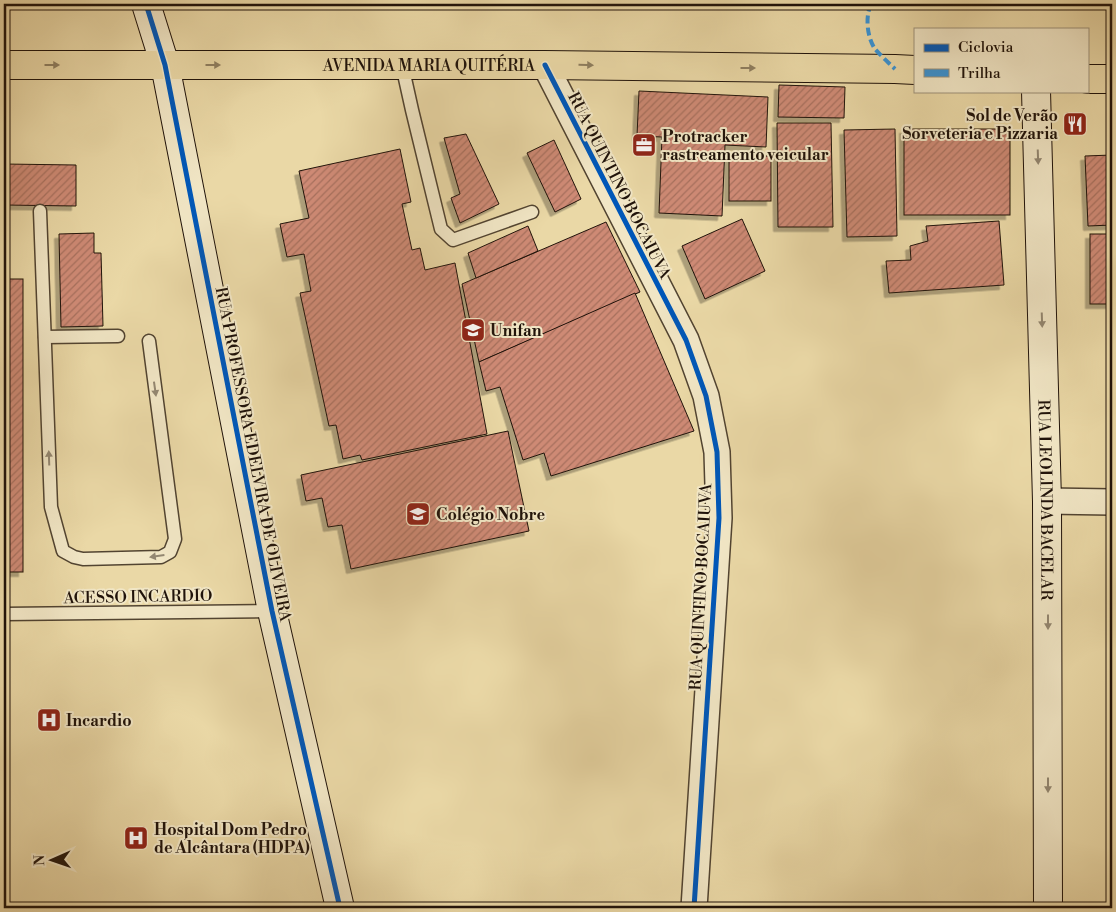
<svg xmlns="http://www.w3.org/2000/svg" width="1116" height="912" viewBox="0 0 1116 912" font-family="'Libre Bodoni',serif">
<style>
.building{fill:url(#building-hatch);stroke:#20130a;filter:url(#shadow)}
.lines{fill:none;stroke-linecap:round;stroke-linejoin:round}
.lane-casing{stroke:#524431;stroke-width:15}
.street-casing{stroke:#524431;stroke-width:28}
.secondary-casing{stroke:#20130a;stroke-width:30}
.primary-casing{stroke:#20130a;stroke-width:30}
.lane{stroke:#f1e6c5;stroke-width:12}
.street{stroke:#f1e6c5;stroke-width:25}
.secondary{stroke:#f1e6c5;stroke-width:28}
.primary{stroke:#ead8a6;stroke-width:28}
.quiet{stroke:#3a92d2;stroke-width:4;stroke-dasharray:8 4;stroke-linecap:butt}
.cycleway-casing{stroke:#f1e6c5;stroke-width:8}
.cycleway{stroke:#0057b8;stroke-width:5}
.oneway{fill:#8f7f60}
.oneway2{fill:#938771}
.labels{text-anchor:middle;stroke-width:4;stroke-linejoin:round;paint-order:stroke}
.street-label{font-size:16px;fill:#20130a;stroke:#f1e6c5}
.poi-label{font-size:16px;font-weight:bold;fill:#20130a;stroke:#f1e6c5;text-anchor:start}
</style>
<defs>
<pattern id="building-hatch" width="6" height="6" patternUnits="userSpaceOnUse" patternTransform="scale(1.25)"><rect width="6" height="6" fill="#ce8a75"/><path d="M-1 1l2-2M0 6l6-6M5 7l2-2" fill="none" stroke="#a7705e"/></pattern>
<filter id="shadow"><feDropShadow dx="-4.5" dy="4.5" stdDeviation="0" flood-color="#0004"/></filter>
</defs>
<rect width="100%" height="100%" fill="#ead8a6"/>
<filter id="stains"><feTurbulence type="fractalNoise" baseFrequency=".004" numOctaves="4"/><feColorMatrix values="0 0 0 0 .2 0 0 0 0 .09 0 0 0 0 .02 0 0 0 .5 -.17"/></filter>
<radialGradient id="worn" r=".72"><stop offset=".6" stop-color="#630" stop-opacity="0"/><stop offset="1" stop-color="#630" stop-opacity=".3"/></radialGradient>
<!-- building -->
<g class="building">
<polygon points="779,85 845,87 844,118 778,117"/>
<polygon points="639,91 768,97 766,147 725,145 722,216 659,213 662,137 637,136"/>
<polygon points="777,123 831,123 833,227 778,227"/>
<polygon points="895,129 897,236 847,237 844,130"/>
<rect x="904" y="129" width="106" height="86"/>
<polygon points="466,134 499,204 460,223 451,198 460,194 444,138"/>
<polygon points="554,140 581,199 555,212 527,153"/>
<polygon points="400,149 411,202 402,204 412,250 420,248 425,270 455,263 487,434 362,460 360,455 343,459 336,425 329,426 300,293 311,291 304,254 287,257 280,224 309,218 299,171"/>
<polygon points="1112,155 1112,225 1088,226 1085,156"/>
<rect x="729" y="156" width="42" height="45"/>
<polygon points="4,164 76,165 76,206 4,205"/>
<polygon points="742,219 765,271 705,299 682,246"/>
<polygon points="999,221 1004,285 889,293 886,261 911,260 910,246 928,241 926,226"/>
<polygon points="606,222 640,292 479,362 462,284"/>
<polygon points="528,226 538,251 476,278 468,253"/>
<polygon points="94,233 94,253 101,253 103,326 61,327 59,234"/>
<rect x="1090" y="234" width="22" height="70"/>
<rect x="4" y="279" width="19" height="293"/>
<polygon points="635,293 694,431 551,476 544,453 523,460 500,387 486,391 479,362"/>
<polygon points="508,431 529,531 351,569 342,525 328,527 322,498 306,501 301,475"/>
</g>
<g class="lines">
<defs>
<g id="lane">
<polyline points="402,65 412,110 441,229 453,240 532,212"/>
<polyline points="40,211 51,507 63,551 74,557 83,559 161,557 170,552 175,539 149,341"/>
<polyline points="45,337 118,336"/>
<polyline points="4,614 272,611"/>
</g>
<g id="street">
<polyline points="545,65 686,340 706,396 717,452 719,518 694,908"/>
<polyline points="1047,501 1112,502"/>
</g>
<g id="secondary">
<polyline points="146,4 165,65 272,611 340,908"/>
<path id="s1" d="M1036,91l11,410 1,407"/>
</g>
<g id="primary">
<path id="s2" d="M4,65h541l350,4 20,1"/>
<polyline points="1087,79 1112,79"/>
</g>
</defs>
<!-- lane casing -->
<use href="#lane" class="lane-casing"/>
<!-- street casing -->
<use href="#street" class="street-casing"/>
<!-- secondary casing -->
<use href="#secondary" class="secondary-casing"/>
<!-- primary casing -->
<use href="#primary" class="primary-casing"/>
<!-- lane -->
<use href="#lane" class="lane"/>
<!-- street -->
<use href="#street" class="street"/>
<!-- secondary -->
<use href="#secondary" class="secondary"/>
<!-- primary -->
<use href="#primary" class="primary"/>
<!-- quiet -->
<path class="quiet" d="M871,4c-6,13 -4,33 4,45 6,7 14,14 20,20"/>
<defs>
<g id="cycleway">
<polyline points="146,4 165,65 272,611 340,908"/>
<polyline points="545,65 686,340 706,396 717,452 719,518 694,908"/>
</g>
</defs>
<!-- cycleway casing -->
<use href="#cycleway" class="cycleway-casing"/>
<!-- cycleway -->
<use href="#cycleway" class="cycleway"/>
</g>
<!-- one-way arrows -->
<defs><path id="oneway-solid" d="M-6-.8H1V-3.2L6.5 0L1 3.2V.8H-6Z" transform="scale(1.25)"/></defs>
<g class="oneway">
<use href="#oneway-solid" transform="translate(52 65)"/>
<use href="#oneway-solid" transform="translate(213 65)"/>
<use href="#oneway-solid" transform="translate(586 65) rotate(1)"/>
<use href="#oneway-solid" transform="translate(748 68)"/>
</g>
<g class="oneway2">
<use href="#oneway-solid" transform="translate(1038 157) rotate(88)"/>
<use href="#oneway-solid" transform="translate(1042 320) rotate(88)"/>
<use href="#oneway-solid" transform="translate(155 389) rotate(82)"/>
<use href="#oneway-solid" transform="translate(49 458) rotate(-92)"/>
<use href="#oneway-solid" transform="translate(157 556) rotate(172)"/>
<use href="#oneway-solid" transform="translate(1048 622) rotate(90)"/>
<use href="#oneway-solid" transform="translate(1048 785) rotate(90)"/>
</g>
<!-- icons -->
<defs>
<symbol id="restaurant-square" viewBox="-11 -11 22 22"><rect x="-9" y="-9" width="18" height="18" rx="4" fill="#8f2418" stroke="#f1e6c5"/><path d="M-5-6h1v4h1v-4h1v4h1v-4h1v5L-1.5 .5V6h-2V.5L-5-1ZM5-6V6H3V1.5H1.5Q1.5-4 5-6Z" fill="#fff"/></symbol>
<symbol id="office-square" viewBox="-11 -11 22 22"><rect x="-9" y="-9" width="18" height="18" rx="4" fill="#8f2418" stroke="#f1e6c5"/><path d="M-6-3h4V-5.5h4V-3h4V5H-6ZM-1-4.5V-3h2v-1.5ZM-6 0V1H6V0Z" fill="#fff"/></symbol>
<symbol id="university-square" viewBox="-11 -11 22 22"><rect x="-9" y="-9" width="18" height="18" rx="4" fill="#8f2418" stroke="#f1e6c5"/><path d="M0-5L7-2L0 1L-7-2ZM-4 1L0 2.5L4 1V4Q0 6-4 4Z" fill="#fff"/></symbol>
<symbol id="school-square" viewBox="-11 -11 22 22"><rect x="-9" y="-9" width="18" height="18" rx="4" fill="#8f2418" stroke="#f1e6c5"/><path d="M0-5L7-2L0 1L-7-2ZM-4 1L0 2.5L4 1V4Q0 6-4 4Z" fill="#fff"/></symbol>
<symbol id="hospital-square" viewBox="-11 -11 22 22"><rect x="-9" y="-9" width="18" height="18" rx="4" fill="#8f2418" stroke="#f1e6c5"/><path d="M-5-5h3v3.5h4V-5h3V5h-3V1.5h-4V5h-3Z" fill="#fff"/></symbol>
</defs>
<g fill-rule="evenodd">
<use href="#restaurant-square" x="1061" y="110" width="28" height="28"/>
<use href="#office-square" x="630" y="131" width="28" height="28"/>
<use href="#university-square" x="459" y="316" width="28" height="28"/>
<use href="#school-square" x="404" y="500" width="28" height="28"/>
<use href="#hospital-square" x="35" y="706" width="28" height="28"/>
<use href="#hospital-square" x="122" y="824" width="28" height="28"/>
</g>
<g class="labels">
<!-- street labels -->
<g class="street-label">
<text dy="6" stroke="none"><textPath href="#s2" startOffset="425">AVENIDA MARIA QUITÉRIA</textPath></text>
<text transform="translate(620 185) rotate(63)" y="6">RUA QUINTINO BOCAIUVA</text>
<text transform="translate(254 454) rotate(79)" y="6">RUA PROFESSORA EDELVIRA DE OLIVEIRA</text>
<text dy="6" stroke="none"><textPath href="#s1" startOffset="409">RUA LEOLINDA BACELAR</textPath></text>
<text transform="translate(700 587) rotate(-87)" y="6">RUA QUINTINO BOCAIUVA</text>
<text transform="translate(138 596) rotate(-1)" y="6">ACESSO INCARDIO</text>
</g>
<!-- poi labels -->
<g class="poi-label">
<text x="1058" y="121" text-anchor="end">Sol de Verão<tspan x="1058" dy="18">Sorveteria e Pizzaria</tspan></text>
<text x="662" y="142">Protracker<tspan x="662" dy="18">rastreamento veicular</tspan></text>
<text x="490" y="336">Unifan</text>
<text x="436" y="520">Colégio Nobre</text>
<text x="66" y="726">Incardio</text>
<text x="154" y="835">Hospital Dom Pedro<tspan x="154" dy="18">de Alcântara (HDPA)</tspan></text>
</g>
</g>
<!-- margin -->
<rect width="1116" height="912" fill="none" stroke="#ead8a6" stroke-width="20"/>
<rect x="5" y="5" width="1106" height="902" fill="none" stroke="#20130a" stroke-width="2.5"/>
<rect x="10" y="10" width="1096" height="892" fill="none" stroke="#20130a"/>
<!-- legend -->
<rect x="914" y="28" width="175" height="65" fill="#f1e6c5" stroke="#9d927a"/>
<rect x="924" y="44" width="25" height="8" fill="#0057b8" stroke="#9d927a"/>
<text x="958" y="52" font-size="15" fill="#20130a">Ciclovia</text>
<rect x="924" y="69" width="25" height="8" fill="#3a92d2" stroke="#9d927a"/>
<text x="958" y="78" font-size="15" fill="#20130a">Trilha</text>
<!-- north arrow -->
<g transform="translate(52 860) rotate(268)" stroke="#f1e6c5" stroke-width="4" paint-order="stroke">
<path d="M0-4L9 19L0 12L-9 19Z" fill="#20130a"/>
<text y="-8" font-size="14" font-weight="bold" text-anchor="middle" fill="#20130a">N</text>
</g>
<rect width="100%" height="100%" filter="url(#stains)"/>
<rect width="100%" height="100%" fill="url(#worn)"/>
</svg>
